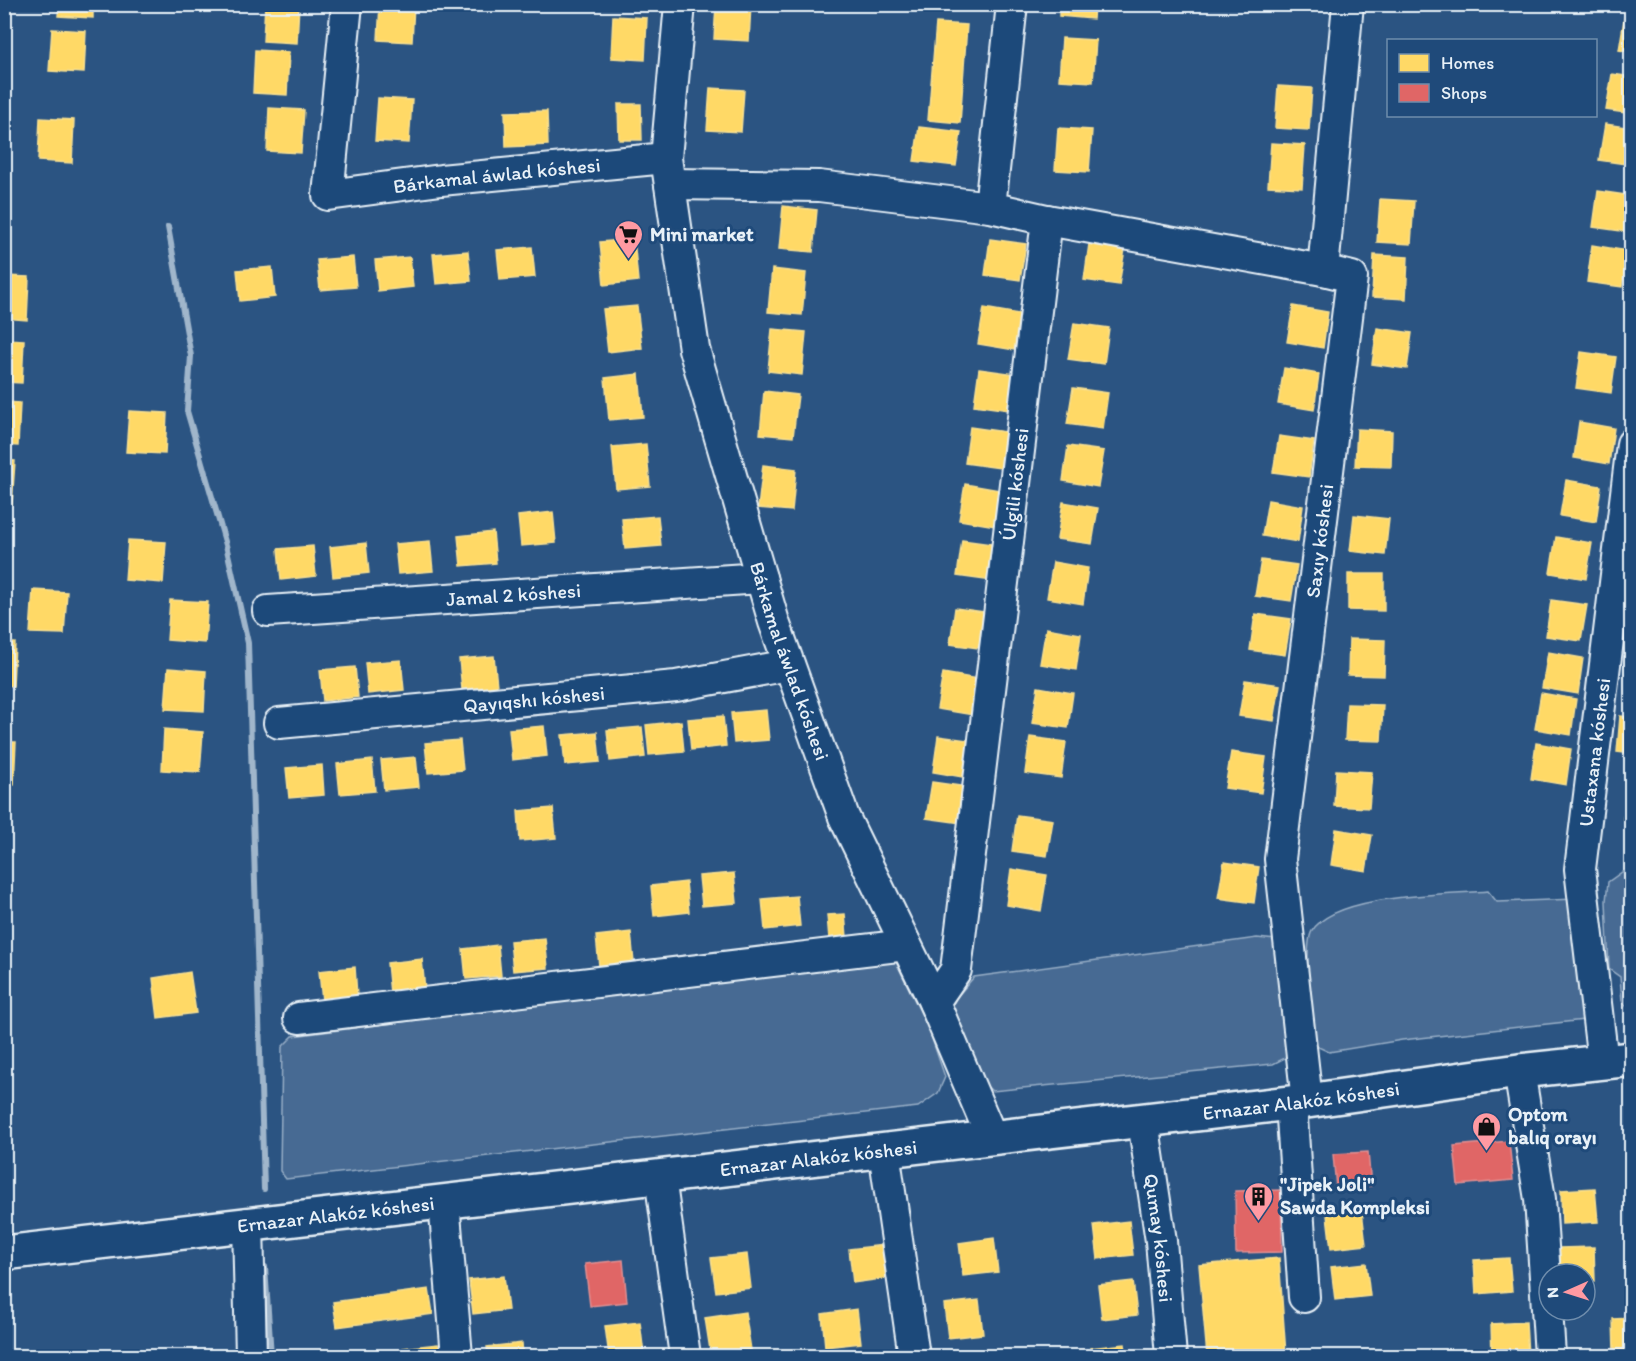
<svg xmlns="http://www.w3.org/2000/svg" width="1636" height="1361" viewBox="0 0 1636 1361" font-family="Itim,sans-serif">
<style>
.green{fill:#476b93;stroke:#98aec6;stroke-width:1.5}
.homes{fill:#ffd966;stroke:#f8e092;stroke-width:1.5}
.shops{fill:#e06666;stroke:#e29092;stroke-width:1.5}
.lines{fill:none;stroke-linecap:round;stroke-linejoin:round}
.stream{stroke:#a0b6cb;stroke-width:6}
.minor-casing{stroke:#e8f1f8;stroke-width:34}
.major-casing{stroke:#e8f1f8;stroke-width:38}
.minor{stroke:#1f4a7a;stroke-width:30}
.major{stroke:#1f4a7a;stroke-width:33}
.labels{text-anchor:middle;stroke-width:6;stroke-linejoin:round;paint-order:stroke}
.street-label{font-size:20px;fill:#e8f1f8;stroke:#1f4a7a}
.poi-label{font-size:20px;font-weight:bold;fill:#e8f1f8;stroke:#1f4a7a;text-anchor:start}
</style>
<rect width="100%" height="100%" fill="#2b5482"/>
<filter id="ink" filterUnits="userSpaceOnUse"><feTurbulence type="fractalNoise" baseFrequency=".0167" numOctaves="2"/><feDisplacementMap in="SourceGraphic" scale="12" xChannelSelector="R" yChannelSelector="G"/><feConvolveMatrix kernelMatrix="1 2 1 2 8 2 1 2 1" color-interpolation-filters="sRGB"/></filter>
<g filter="url(#ink)">
<!-- green -->
<g class="green">
<polygon points="1631,870 1632,870 1631,1012 1622,1001 1620,977 1609,969 1606,901 1608,882 1622,872"/>
<path d="M1488,891l9,11 79,-3 8,121 -182,20 -73,12 -15,-7 -4,-13c0,-18 -6,-89 2,-101 24,-38 134,-36 176,-40z"/>
<polygon points="1257,938 1276,940 1294,1048 1285,1058 1273,1064 992,1091 975,1075 950,1012 956,998 974,977"/>
<polygon points="894,958 929,1030 945,1077 938,1093 918,1107 286,1179 280,1171 282,1047 293,1036"/>
</g>
<!-- homes -->
<g class="homes">
<polygon points="59,4 93,4 93,18 58,16"/>
<polygon points="265,4 299,4 297,43 263,41"/>
<polygon points="380,4 414,4 412,42 378,40"/>
<polygon points="716,4 751,4 749,41 714,39"/>
<polygon points="1059,4 1094,4 1093,19 1059,16"/>
<polygon points="1401,4 1435,4 1435,9 1400,7"/>
<polygon points="1625,14 1632,15 1632,52 1619,50"/>
<polygon points="613,16 647,18 645,60 611,58"/>
<polygon points="936,23 967,25 960,123 928,120"/>
<polygon points="52,29 86,31 84,73 49,71"/>
<polygon points="1062,38 1096,40 1093,82 1059,80"/>
<polygon points="255,50 289,52 287,95 253,93"/>
<polygon points="1612,74 1632,77 1632,114 1606,110"/>
<polygon points="1278,86 1312,88 1309,130 1275,128"/>
<polygon points="710,88 744,90 741,132 707,130"/>
<polygon points="378,98 412,100 409,143 375,141"/>
<polygon points="618,104 641,104 642,140 619,140"/>
<polygon points="269,108 304,110 301,153 267,151"/>
<polygon points="547,111 548,145 506,147 505,112"/>
<polygon points="40,118 74,120 72,163 38,161"/>
<polygon points="1605,124 1632,128 1632,165 1599,160"/>
<polygon points="919,127 961,132 956,166 914,161"/>
<polygon points="1058,128 1092,130 1089,172 1055,170"/>
<polygon points="1271,143 1305,145 1302,188 1268,186"/>
<polygon points="1598,191 1632,196 1628,232 1593,227"/>
<polygon points="1380,199 1414,201 1411,244 1377,242"/>
<polygon points="783,206 817,210 813,252 779,249"/>
<polygon points="634,239 638,281 604,285 600,242"/>
<polygon points="990,239 1026,244 1020,280 985,275"/>
<polygon points="1089,244 1125,249 1119,285 1084,280"/>
<polygon points="1592,245 1628,251 1622,287 1587,282"/>
<polygon points="532,247 535,277 500,280 497,250"/>
<polygon points="468,251 471,281 436,284 433,254"/>
<polygon points="1374,255 1408,257 1406,299 1372,297"/>
<polygon points="353,257 356,287 320,290 317,260"/>
<polygon points="410,257 413,287 378,291 375,260"/>
<polygon points="272,267 275,297 240,301 237,270"/>
<polygon points="772,269 806,273 802,315 768,312"/>
<polygon points="4,276 29,277 27,320 4,318"/>
<polygon points="637,306 642,348 608,352 603,309"/>
<polygon points="1293,306 1328,312 1323,348 1287,342"/>
<polygon points="984,308 1019,314 1014,350 978,344"/>
<polygon points="1074,323 1109,328 1104,364 1068,359"/>
<polygon points="1377,328 1412,333 1407,369 1372,364"/>
<polygon points="772,329 806,332 802,375 768,371"/>
<polygon points="4,339 24,340 22,383 4,382"/>
<polygon points="1581,352 1616,357 1611,393 1576,388"/>
<polygon points="1284,368 1319,374 1314,410 1278,404"/>
<polygon points="979,369 1015,374 1009,410 974,405"/>
<polygon points="639,374 643,417 609,420 605,378"/>
<polygon points="1073,388 1108,393 1103,429 1067,424"/>
<polygon points="764,391 798,395 793,437 760,434"/>
<polygon points="4,402 20,403 18,446 4,445"/>
<polygon points="129,411 167,413 165,454 126,452"/>
<polygon points="1579,422 1614,428 1609,464 1574,458"/>
<polygon points="970,427 1005,432 1000,468 965,463"/>
<polygon points="1357,429 1392,431 1391,467 1355,466"/>
<polygon points="1279,436 1314,441 1309,477 1273,472"/>
<polygon points="646,444 650,486 616,489 612,447"/>
<polygon points="1068,446 1104,451 1098,487 1063,481"/>
<polygon points="4,460 15,461 12,504 4,503"/>
<polygon points="763,465 796,469 792,511 758,508"/>
<polygon points="1566,480 1601,486 1596,522 1560,516"/>
<polygon points="965,484 1000,490 995,526 959,520"/>
<polygon points="1268,500 1303,506 1298,542 1262,536"/>
<polygon points="1063,502 1098,508 1092,544 1057,539"/>
<polygon points="553,512 556,543 521,546 518,516"/>
<polygon points="1354,515 1389,519 1385,555 1350,551"/>
<polygon points="658,516 661,546 625,549 622,519"/>
<polygon points="4,523 8,523 6,566 4,566"/>
<polygon points="493,532 496,563 461,566 458,536"/>
<polygon points="1556,537 1592,543 1586,579 1550,573"/>
<polygon points="128,540 166,542 163,583 125,580"/>
<polygon points="962,540 998,545 992,581 957,576"/>
<polygon points="430,541 433,571 398,574 395,544"/>
<polygon points="366,543 369,573 333,577 330,547"/>
<polygon points="313,546 316,576 281,580 278,549"/>
<polygon points="1261,560 1297,565 1291,601 1255,596"/>
<polygon points="1053,562 1088,568 1083,604 1047,598"/>
<polygon points="1348,574 1384,574 1384,611 1348,610"/>
<polygon points="33,590 67,592 64,634 30,633"/>
<polygon points="170,600 208,602 205,643 167,640"/>
<polygon points="1551,600 1587,605 1581,641 1546,636"/>
<polygon points="955,608 991,613 985,649 950,644"/>
<polygon points="1255,614 1291,619 1285,655 1250,650"/>
<polygon points="1046,628 1081,634 1076,670 1040,664"/>
<polygon points="1349,639 1385,640 1384,676 1348,675"/>
<polygon points="4,643 15,643 13,686 4,685"/>
<polygon points="1548,652 1583,658 1578,694 1542,688"/>
<polygon points="494,656 497,686 462,689 459,659"/>
<polygon points="401,660 404,690 368,694 365,663"/>
<polygon points="355,667 358,697 323,701 320,670"/>
<polygon points="168,668 206,671 204,711 165,709"/>
<polygon points="943,673 978,679 973,715 937,709"/>
<polygon points="1245,680 1280,685 1274,721 1239,716"/>
<polygon points="1038,687 1073,693 1068,728 1032,723"/>
<polygon points="1541,693 1576,699 1571,735 1535,729"/>
<polygon points="1347,704 1383,705 1381,741 1345,740"/>
<polygon points="766,710 769,740 734,743 731,713"/>
<polygon points="723,716 726,746 691,750 688,719"/>
<polygon points="1620,716 1632,717 1632,754 1617,752"/>
<polygon points="681,721 684,752 649,755 646,725"/>
<polygon points="544,726 547,756 512,760 509,729"/>
<polygon points="642,727 645,757 610,761 607,730"/>
<polygon points="164,729 203,732 200,772 162,770"/>
<polygon points="597,732 600,762 565,765 562,735"/>
<polygon points="938,736 974,741 968,778 933,772"/>
<polygon points="1030,737 1066,742 1061,778 1025,773"/>
<polygon points="460,740 463,770 428,773 425,743"/>
<polygon points="4,742 16,742 14,785 4,784"/>
<polygon points="1536,743 1571,749 1566,785 1531,779"/>
<polygon points="1231,752 1266,757 1261,793 1225,788"/>
<polygon points="416,757 419,787 384,790 381,760"/>
<polygon points="372,760 375,791 340,794 337,764"/>
<polygon points="322,765 324,795 289,798 286,768"/>
<polygon points="1336,770 1372,772 1369,808 1334,806"/>
<polygon points="932,782 967,787 961,823 926,818"/>
<polygon points="1629,783 1632,783 1632,820 1623,819"/>
<polygon points="553,808 556,838 520,841 518,811"/>
<polygon points="1017,815 1053,820 1047,856 1012,851"/>
<polygon points="1336,829 1372,835 1366,871 1331,865"/>
<polygon points="1224,862 1259,867 1254,903 1218,898"/>
<polygon points="1011,869 1047,875 1041,911 1006,905"/>
<polygon points="734,873 737,903 702,906 699,876"/>
<polygon points="686,882 689,912 654,916 651,886"/>
<polygon points="797,896 800,926 765,930 762,899"/>
<polygon points="845,914 847,937 829,939 827,915"/>
<polygon points="631,932 634,963 599,966 596,936"/>
<polygon points="545,938 548,968 513,971 510,941"/>
<polygon points="498,945 501,976 466,979 463,949"/>
<polygon points="422,959 425,990 390,993 387,963"/>
<polygon points="355,967 357,997 322,1001 319,971"/>
<polygon points="190,972 196,1013 158,1018 153,978"/>
<polygon points="1595,1188 1598,1222 1562,1224 1561,1190"/>
<polygon points="1362,1211 1366,1245 1331,1249 1327,1215"/>
<polygon points="1129,1221 1133,1255 1098,1259 1094,1225"/>
<polygon points="994,1238 998,1272 963,1276 959,1243"/>
<polygon points="884,1245 888,1278 853,1283 849,1249"/>
<polygon points="1594,1247 1595,1281 1585,1281 1585,1274 1560,1274 1559,1248"/>
<polygon points="747,1254 751,1288 716,1292 711,1258"/>
<polygon points="1279,1258 1286,1355 1207,1356 1199,1265"/>
<polygon points="1509,1258 1512,1291 1476,1294 1474,1260"/>
<polygon points="1366,1263 1370,1296 1335,1300 1331,1267"/>
<polygon points="504,1276 508,1310 473,1314 469,1280"/>
<polygon points="1133,1281 1137,1315 1102,1319 1098,1285"/>
<polygon points="429,1289 433,1314 337,1327 333,1302"/>
<polygon points="979,1300 983,1334 948,1338 944,1304"/>
<polygon points="857,1309 861,1343 825,1347 822,1314"/>
<polygon points="745,1312 752,1356 711,1356 705,1318"/>
<polygon points="1632,1318 1632,1350 1614,1351 1613,1319"/>
<polygon points="640,1322 644,1355 609,1356 605,1326"/>
<polygon points="1526,1322 1528,1356 1492,1356 1491,1324"/>
<polygon points="522,1343 523,1356 488,1356 487,1347"/>
<polygon points="438,1344 440,1356 404,1356 403,1348"/>
<polygon points="1125,1344 1127,1356 1091,1356 1090,1348"/>
</g>
<!-- shops -->
<g class="shops">
<polygon points="1509,1141 1513,1180 1458,1185 1454,1146"/>
<polygon points="1368,1152 1371,1186 1336,1188 1333,1154"/>
<polygon points="1281,1190 1282,1252 1236,1253 1235,1191"/>
<polygon points="623,1260 627,1302 590,1306 585,1264"/>
</g>
<g class="lines">
<!-- stream -->
<g class="stream">
<polyline points="168,227 191,356 187,411 226,545 248,643 264,1189"/>
<polyline points="265,1267 271,1356"/>
</g>
<defs>
<g id="minor">
<path id="s1" d="M347,4l-19,191 113,-15 225,-22"/>
<path id="s2" d="M680,4l-14,154 28,191 80,273 70,195 90,185 58,136"/>
<polyline points="670,184 819,186 990,207"/>
<polyline points="1047,220 1323,270"/>
<path id="s3" d="M268,611l493,-33"/>
<path id="s4" d="M279,723l397,-37 113,-21"/>
<path id="s5" d="M934,1002l22,-32 91,-750 -57,-13 22,-203"/>
<polyline points="299,1018 906,945"/>
<path id="s6" d="M1603,1062l-23,-193 52,-425"/>
<polyline points="1519,1071 1540,1199 1550,1356"/>
<path id="s7" d="M1307,1101l-27,-242 72,-582 -29,-7 25,-266"/>
<polyline points="1291,1103 1304,1297"/>
<path id="s8" d="M1143,1121l18,120 10,115"/>
<polyline points="884,1151 914,1356"/>
<polyline points="660,1177 685,1356"/>
<polyline points="444,1202 457,1356"/>
<polyline points="248,1223 251,1356"/>
</g>
<g id="major">
<path id="s9" d="M4,1253l1303,-152 212,-30 113,-12"/>
</g>
</defs>
<!-- minor casing -->
<use href="#minor" class="minor-casing"/>
<!-- major casing -->
<use href="#major" class="major-casing"/>
<!-- minor -->
<use href="#minor" class="minor"/>
<!-- major -->
<use href="#major" class="major"/>
</g>
</g>
<!-- icons -->
<defs>
<symbol id="supermarket-pin" viewBox="-11 -11 22 30"><path d="M0 17L-7.5 6A9.5 9.5 0 1 1 7.5 6Z" fill="#ff9aa2" stroke="#1f4a7a"/><path d="M-6-5.5h2.5l.6 2H6L4.5 2H-2.5L-4.4-4H-6ZM-1.5 3.2a1.3 1.3 0 1 0 .1 0ZM3 3.2a1.3 1.3 0 1 0 .1 0Z" fill="#111"/></symbol>
<symbol id="shop-pin" viewBox="-11 -11 22 30"><path d="M0 17L-7.5 6A9.5 9.5 0 1 1 7.5 6Z" fill="#ff9aa2" stroke="#1f4a7a"/><path d="M-5-2.5h2.3a2.7 3.5 0 0 1 5.4 0H5L5.5 6h-11ZM-1.5-2.5h3a1.5 2.3 0 0 0-3 0Z" fill="#111"/></symbol>
<symbol id="building-pin" viewBox="-11 -11 22 30"><path d="M0 17L-7.5 6A9.5 9.5 0 1 1 7.5 6Z" fill="#ff9aa2" stroke="#1f4a7a"/><path d="M-4-6H4V6H1V3H-1V6H-4ZM-2.5-4.3h1.7v1.8h-1.7ZM.8-4.3h1.7v1.8H.8ZM-2.5-1h1.7V.8h-1.7ZM.8-1h1.7V.8H.8Z" fill="#111"/></symbol>
</defs>
<g fill-rule="evenodd">
<use href="#supermarket-pin" x="612" y="218" width="33" height="45"/>
<use href="#shop-pin" x="1470" y="1110" width="33" height="45"/>
<use href="#building-pin" x="1242" y="1180" width="33" height="45"/>
</g>
<g class="labels">
<!-- street labels -->
<g class="street-label">
<text dy="7" stroke="none"><textPath href="#s1" startOffset="362">Bárkamal áwlad kóshesi</textPath></text>
<text dy="7" stroke="none"><textPath href="#s5" startOffset="528">Úlgili kóshesi</textPath></text>
<text dy="7" stroke="none"><textPath href="#s7" startOffset="564">Saxıy kóshesi</textPath></text>
<text dy="7" stroke="none"><textPath href="#s3" startOffset="246">Jamal 2 kóshesi</textPath></text>
<text dy="7" stroke="none"><textPath href="#s2" startOffset="674">Bárkamal áwlad kóshesi</textPath></text>
<text dy="7" stroke="none"><textPath href="#s4" startOffset="256">Qayıqshı kóshesi</textPath></text>
<text dy="7" stroke="none"><textPath href="#s6" startOffset="312">Ustaxana kóshesi</textPath></text>
<text dy="7" stroke="none"><textPath href="#s9" startOffset="1306">Ernazar Alakóz kóshesi</textPath></text>
<text dy="7" stroke="none"><textPath href="#s9" startOffset="820">Ernazar Alakóz kóshesi</textPath></text>
<text dy="7" stroke="none"><textPath href="#s9" startOffset="334">Ernazar Alakóz kóshesi</textPath></text>
<text dy="7" stroke="none"><textPath href="#s8" startOffset="118">Qumay kóshesi</textPath></text>
</g>
<!-- poi labels -->
<g class="poi-label">
<text x="650" y="241">Mini market</text>
<text x="1508" y="1121">Optom<tspan x="1508" dy="23">balıq orayı</tspan></text>
<text x="1280" y="1191">"Jipek Joli"<tspan x="1280" dy="23">Sawda Kompleksi</tspan></text>
</g>
</g>
<!-- margin -->
<rect width="1636" height="1361" fill="none" stroke="#1f4a7a" stroke-width="24"/>
<rect x="12" y="12" width="1612" height="1337" fill="none" stroke="#e8f1f8" stroke-width="2" filter="url(#ink)"/>
<!-- legend -->
<rect x="1387" y="39" width="210" height="78" fill="#1f4a7a" stroke="#6f8dac" stroke-width="1.5"/>
<rect x="1399" y="54" width="30" height="18" fill="#ffd966" stroke="#6f8dac" stroke-width="1.5"/>
<text x="1441" y="69" font-size="18" fill="#e8f1f8">Homes</text>
<rect x="1399" y="84" width="30" height="18" fill="#e06666" stroke="#6f8dac" stroke-width="1.5"/>
<text x="1441" y="99" font-size="18" fill="#e8f1f8">Shops</text>
<!-- north arrow -->
<g transform="translate(1567 1292) rotate(267)"><circle r="28" fill="#1f4a7a" stroke="#6f8dac" stroke-width="1.5"/>
<path d="M0-4.5L10 22L0 15L-10 22Z" fill="#ff9aa2"/>
<text y="-9" font-size="16" font-weight="bold" text-anchor="middle" fill="#e8f1f8">N</text>
</g>
</svg>
